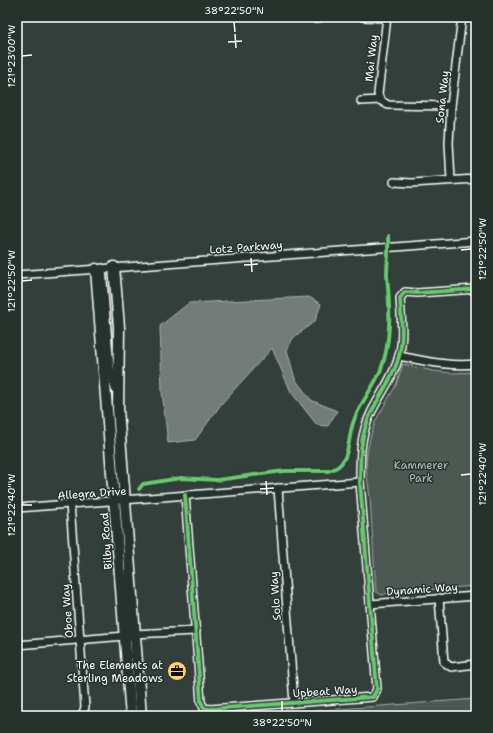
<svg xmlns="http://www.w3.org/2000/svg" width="493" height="733" viewBox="0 0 493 733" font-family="'Shantell Sans',sans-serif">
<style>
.green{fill:#4d5853;stroke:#a6aca9}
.water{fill:#737b78;stroke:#abb0ae}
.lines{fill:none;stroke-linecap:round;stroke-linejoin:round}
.street-casing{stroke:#fff;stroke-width:10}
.secondary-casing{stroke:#fff;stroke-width:13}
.street{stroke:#26332d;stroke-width:7}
.secondary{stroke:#26332d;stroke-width:10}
.cycleway-casing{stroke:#26332d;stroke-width:6}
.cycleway{stroke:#67ca6e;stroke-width:4}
.ticks{fill:none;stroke:#fff;stroke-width:1.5}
.labels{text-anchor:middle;stroke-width:3;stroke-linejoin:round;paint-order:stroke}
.street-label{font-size:11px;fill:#fff;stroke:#26332d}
.park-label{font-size:11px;fill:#b8bcba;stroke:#26332d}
.poi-label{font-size:11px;fill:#fff;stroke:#26332d;text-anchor:end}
.neatline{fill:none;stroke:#fff;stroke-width:1.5}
.ticks-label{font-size:10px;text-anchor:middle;fill:#fff}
</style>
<rect width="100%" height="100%" fill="#333f3a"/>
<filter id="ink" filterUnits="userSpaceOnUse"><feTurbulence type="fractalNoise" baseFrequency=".025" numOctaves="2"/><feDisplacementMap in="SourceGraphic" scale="8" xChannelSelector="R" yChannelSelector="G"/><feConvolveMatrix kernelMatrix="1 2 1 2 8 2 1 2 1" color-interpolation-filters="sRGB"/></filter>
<g filter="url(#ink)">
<!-- green -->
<g class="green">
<polygon points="403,364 433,371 453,373 476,372 476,586 388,593 382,595 376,592 370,498 366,468 367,453 371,434 376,420 396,385"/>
<polygon points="476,699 476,716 243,716"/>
</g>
<!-- water -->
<polygon class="water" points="309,297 321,304 315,321 293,338 287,350 295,379 311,400 337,411 328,426 317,425 291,392 272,348 222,403 195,440 168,443 162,392 160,326 189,303"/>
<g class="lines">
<defs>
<g id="street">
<polyline points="363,17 387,18"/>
<polyline points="315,19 322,17"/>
<polyline points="380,100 378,94 387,17"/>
<polyline points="380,100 388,105 451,106"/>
<polyline points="361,101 380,100"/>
<polyline points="451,180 449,143 451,106 462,17"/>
<polyline points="394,182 412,183 476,179"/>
<polyline points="102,268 110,368 115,389"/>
<polyline points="17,275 476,241"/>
<path d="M399,356c26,5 51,11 77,8"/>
<polyline points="278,488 294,703"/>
<path d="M185,495l16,207 3,6 6,1 163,-12 4,-8 -17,-207c0,-24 0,-47 11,-69 9,-19 23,-36 28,-57 5,-19 2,-39 1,-58l5,-6 12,1 59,-4"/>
<polyline points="70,504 85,707 82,716"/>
<polyline points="17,508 360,482"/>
<path d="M124,583c5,14 0,42 9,51l63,-3"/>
<polyline points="439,598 444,662 451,667 476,664"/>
<polyline points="370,604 476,596"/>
<polyline points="17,645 125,636 128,638"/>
</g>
<g id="secondary">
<polyline points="114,267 119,327 118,409 141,716"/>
<polyline points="96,269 131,716"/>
</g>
</defs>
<!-- street casing -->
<use href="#street" class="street-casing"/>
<!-- secondary casing -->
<use href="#secondary" class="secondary-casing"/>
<!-- street -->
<use href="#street" class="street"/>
<!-- secondary -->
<use href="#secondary" class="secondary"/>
<defs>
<g id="cycleway">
<path d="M139,489l4,-5 38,-6 36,2 67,-9h44c23,-5 19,-30 25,-48 6,-19 19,-33 27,-51 12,-30 10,-65 7,-96 0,-13 2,-27 1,-40"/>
<path d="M185,495l16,207 3,6 6,1 163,-12 4,-8 -17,-207c0,-24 0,-47 11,-69 9,-19 23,-36 28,-57 5,-19 2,-39 1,-58l5,-6 12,1 59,-4"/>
</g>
</defs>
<!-- cycleway casing -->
<use href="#cycleway" class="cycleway-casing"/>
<!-- cycleway -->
<use href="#cycleway" class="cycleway"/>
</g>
</g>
<!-- ticks -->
<path class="ticks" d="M234,22l1,10M235,34l1,14M228,42l14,-1M22,56l10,-1M461,250l10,-1M251,258l1,14M244,265l14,-1M22,281l10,-1M461,475l10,-1M266,481l1,14M260,489l14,-1M22,505h10M282,701v10"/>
<!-- icons -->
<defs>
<symbol id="office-disc" viewBox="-11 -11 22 22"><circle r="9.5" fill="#ffd166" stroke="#26332d"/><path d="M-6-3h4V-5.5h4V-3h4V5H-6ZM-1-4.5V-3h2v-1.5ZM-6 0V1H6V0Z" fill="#111"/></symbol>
</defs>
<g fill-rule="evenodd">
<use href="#office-disc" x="166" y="660" width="22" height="22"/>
</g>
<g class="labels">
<!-- street labels -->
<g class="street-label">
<text transform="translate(371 58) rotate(-84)" y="4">Mai Way</text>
<text transform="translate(442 97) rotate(-84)" y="4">Sona Way</text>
<text transform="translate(246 247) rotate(-4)" y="4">Lotz Parkway</text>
<text transform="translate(92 493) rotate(-4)" y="4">Allegra Drive</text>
<text transform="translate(106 541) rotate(-94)" y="4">Bilby Road</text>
<text transform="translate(422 589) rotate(-4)" y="4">Dynamic Way</text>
<text transform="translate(275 596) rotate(-94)" y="4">Solo Way</text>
<text transform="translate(67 611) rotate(-94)" y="4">Oboe Way</text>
<text transform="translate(325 691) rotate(-4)" y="4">Upbeat Way</text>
</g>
<!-- park labels -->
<g class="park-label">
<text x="421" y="469">Kammerer<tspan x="421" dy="13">Park</tspan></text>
</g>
<!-- poi labels -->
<g class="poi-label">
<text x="163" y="669">The Elements at<tspan x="163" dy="13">Sterling Meadows</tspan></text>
</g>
</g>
<!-- margin -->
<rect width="493" height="733" fill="none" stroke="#26332d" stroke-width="44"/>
<rect x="22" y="22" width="449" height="689" class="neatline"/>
<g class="ticks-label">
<text x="234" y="14">38°22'50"N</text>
<text transform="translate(11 56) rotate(-90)" y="4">121°23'00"W</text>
<text transform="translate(482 249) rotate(-90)" y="4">121°22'50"W</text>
<text transform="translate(11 281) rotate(-90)" y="4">121°22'50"W</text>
<text transform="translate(482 474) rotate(-90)" y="4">121°22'40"W</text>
<text transform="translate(11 505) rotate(-90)" y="4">121°22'40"W</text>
<text x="282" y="726">38°22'50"N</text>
</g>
</svg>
